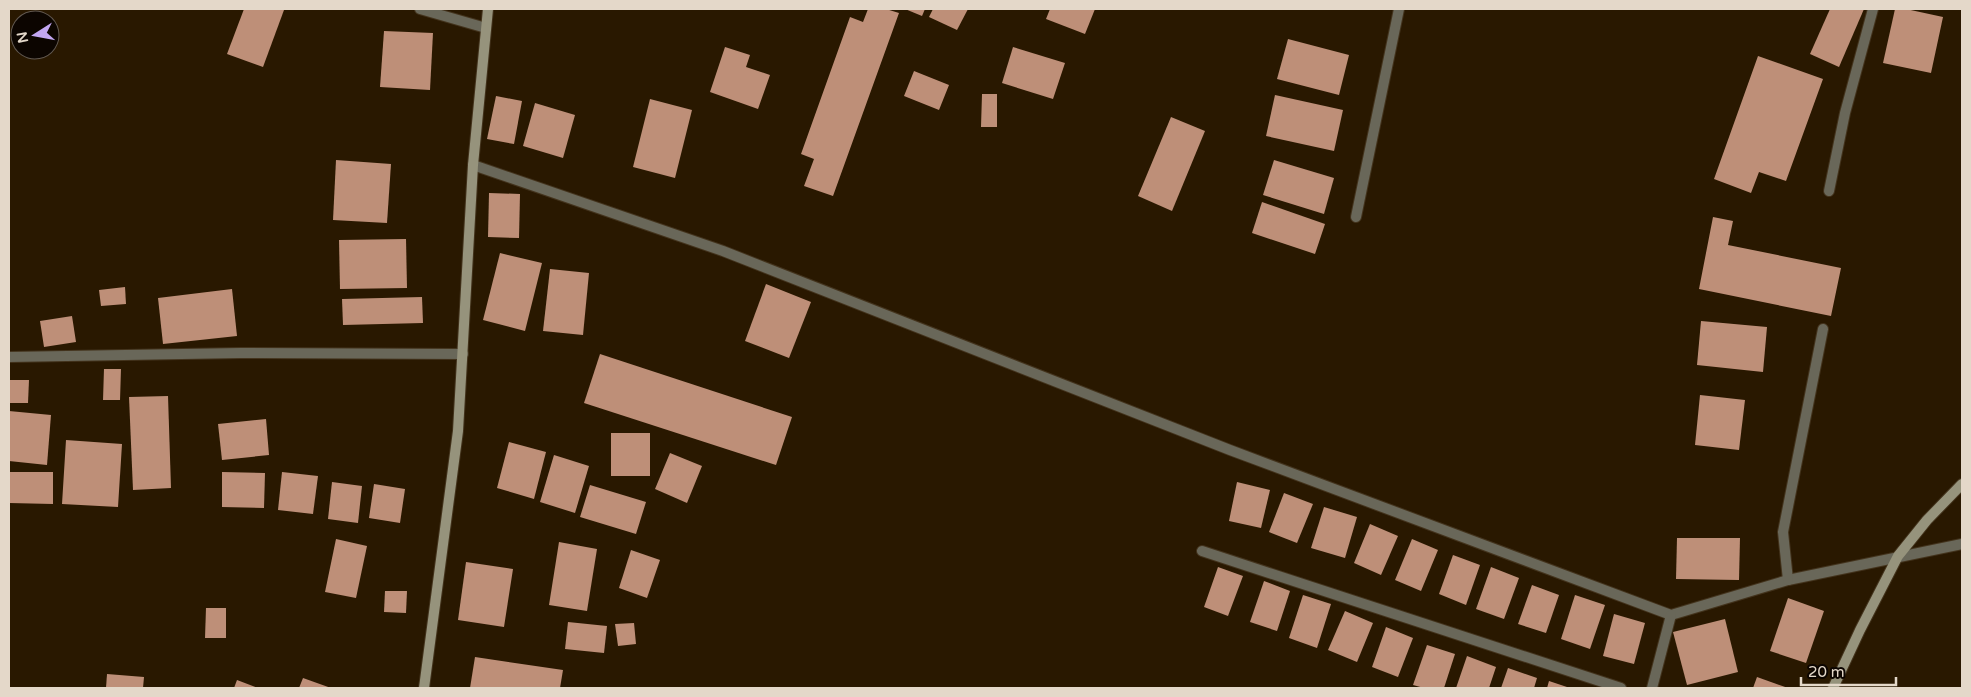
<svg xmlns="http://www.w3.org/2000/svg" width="1971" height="697" viewBox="0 0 1971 697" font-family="'Varela Round',sans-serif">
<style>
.building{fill:#be8f78}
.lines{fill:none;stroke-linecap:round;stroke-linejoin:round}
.street-casing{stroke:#43331c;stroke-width:12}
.secondary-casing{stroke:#43331c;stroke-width:12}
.street{stroke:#696759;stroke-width:10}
.secondary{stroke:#96937c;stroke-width:10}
</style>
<rect width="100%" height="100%" fill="#291800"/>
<!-- building -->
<g class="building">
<polygon points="244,9 284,10 263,67 227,54"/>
<polygon points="868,9 886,9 899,13 833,196 804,186 814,159 801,154 850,17 863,22"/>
<polygon points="905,9 925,9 922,16"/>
<polygon points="933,9 968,9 957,30 929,17"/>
<polygon points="1050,9 1095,9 1085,34 1046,19"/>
<polygon points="1830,9 1864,9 1839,67 1810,54"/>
<polygon points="1895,9 1906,9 1943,17 1931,73 1883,63"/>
<polygon points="384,31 433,33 430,90 380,87"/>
<polygon points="1288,39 1349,55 1339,95 1277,79"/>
<polygon points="725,47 750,55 746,67 770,75 758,109 710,92"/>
<polygon points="1013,47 1065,63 1053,99 1002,83"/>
<polygon points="1758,56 1823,79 1786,181 1759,172 1751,193 1714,179"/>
<polygon points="914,71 949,85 939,110 904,96"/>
<polygon points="982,94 997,94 997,127 981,127"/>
<polygon points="1275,95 1343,110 1334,151 1266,136"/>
<polygon points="496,96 522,101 514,144 487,139"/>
<polygon points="650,99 692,110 675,178 633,167"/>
<polygon points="535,103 575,115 563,158 523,146"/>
<polygon points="1171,117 1205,131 1172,211 1138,196"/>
<polygon points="336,160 391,164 387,223 333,220"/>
<polygon points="1274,160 1334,178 1324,214 1263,195"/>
<polygon points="489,193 520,194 519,238 488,237"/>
<polygon points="1262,202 1325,224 1315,254 1252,233"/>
<polygon points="1713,217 1733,221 1728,245 1841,268 1831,316 1699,289"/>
<polygon points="406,239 407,288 340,289 339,240"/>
<polygon points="500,253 542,263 525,331 483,320"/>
<polygon points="550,269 589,273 583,335 543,331"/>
<polygon points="766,284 811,302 789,358 745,341"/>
<polygon points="125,287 126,304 101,306 99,290"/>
<polygon points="232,289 237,336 163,344 158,298"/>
<polygon points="422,297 423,323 343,325 342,299"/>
<polygon points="72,316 76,342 44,347 40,321"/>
<polygon points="1701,321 1767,327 1763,372 1697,365"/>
<polygon points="600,354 792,417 776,465 584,403"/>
<polygon points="104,369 121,369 120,400 103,400"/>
<polygon points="9,380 29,380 28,403 9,403"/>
<polygon points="1700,395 1745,400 1739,450 1695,445"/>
<polygon points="168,396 171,488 133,490 129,397"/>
<polygon points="9,411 51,415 47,465 9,461"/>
<polygon points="266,419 269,455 222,460 218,424"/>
<rect x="611" y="433" width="39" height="43"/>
<polygon points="66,440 122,444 118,507 62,504"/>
<polygon points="509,442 546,452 534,499 497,488"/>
<polygon points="670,453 702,466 687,503 655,489"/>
<polygon points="554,455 589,466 575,513 540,502"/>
<polygon points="9,472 53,472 53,504 9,503"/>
<polygon points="222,472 265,473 264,508 222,507"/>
<polygon points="282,472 318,476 313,514 278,510"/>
<polygon points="332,482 362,486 358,523 328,519"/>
<polygon points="1237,482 1270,490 1261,528 1229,521"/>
<polygon points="374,484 405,489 400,523 369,518"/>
<polygon points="590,485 646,502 636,534 580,517"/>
<polygon points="1284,493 1313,504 1297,543 1269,532"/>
<polygon points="1324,507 1357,517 1345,558 1311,548"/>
<polygon points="1370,524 1398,536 1381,575 1354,563"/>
<polygon points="1677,538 1740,538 1739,580 1676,579"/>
<polygon points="336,539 367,546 356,598 325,592"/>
<polygon points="1412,539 1438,550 1421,591 1395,580"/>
<polygon points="559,542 597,549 587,611 549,605"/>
<polygon points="631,550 660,560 647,598 619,588"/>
<polygon points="1453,555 1480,565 1466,605 1439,594"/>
<polygon points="466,562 513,569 504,627 458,620"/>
<polygon points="1218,567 1243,576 1228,616 1204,607"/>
<polygon points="1491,567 1519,578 1504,619 1476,609"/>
<polygon points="1264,581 1290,591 1277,631 1250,622"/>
<polygon points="1532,585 1559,595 1546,633 1518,624"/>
<polygon points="385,591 407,591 406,613 384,612"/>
<polygon points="1303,595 1331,604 1317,648 1289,638"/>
<polygon points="1575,595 1605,605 1590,649 1561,639"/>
<polygon points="1788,598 1824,611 1806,663 1770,651"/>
<polygon points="206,608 226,608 226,638 205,638"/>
<polygon points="1345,611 1373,623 1357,662 1328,650"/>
<polygon points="1614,614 1645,623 1634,664 1603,656"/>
<polygon points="1725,619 1738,672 1687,685 1673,632"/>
<polygon points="568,622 607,626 604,653 565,649"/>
<polygon points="634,623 636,644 618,646 615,624"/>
<polygon points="1386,627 1413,638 1398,677 1372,667"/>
<polygon points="1427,645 1455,654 1444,688 1424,688 1413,685"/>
<polygon points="1467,656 1496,667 1489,688 1456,688"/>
<polygon points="475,657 563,670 560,688 470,688"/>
<polygon points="1508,668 1537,678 1534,688 1501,688"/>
<polygon points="107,674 144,677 143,688 106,688"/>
<polygon points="1757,677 1788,688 1753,688"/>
<polygon points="303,678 331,688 299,688"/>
<polygon points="237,680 258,688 234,688"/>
<polygon points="1549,681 1570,688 1547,688"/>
</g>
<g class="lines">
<defs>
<g id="street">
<polyline points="420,9 486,28"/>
<polyline points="473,165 723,251 1230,450 1671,615 1788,580 1962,544"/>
<polyline points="1829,191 1845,113 1873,9"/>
<polyline points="1356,217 1399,9"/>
<polyline points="9,357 240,353 463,354"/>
<polyline points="1202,551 1621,688"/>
<polyline points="1788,580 1783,532 1823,329"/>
<polyline points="1652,688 1671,615"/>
</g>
<g id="secondary">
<polyline points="424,688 458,431 473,165 488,9"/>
<polyline points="1833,688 1860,630 1898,556 1927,520 1962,484"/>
</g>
</defs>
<!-- street casing -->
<use href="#street" class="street-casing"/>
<!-- secondary casing -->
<use href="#secondary" class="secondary-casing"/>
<!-- street -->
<use href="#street" class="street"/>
<!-- secondary -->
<use href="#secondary" class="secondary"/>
</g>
<!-- border -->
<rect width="1971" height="697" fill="none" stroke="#e4d8c9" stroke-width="20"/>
<!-- north arrow -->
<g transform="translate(35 35) rotate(259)"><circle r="24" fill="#0c0500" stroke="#625950"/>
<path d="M0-4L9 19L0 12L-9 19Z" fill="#c3a7f2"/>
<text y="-8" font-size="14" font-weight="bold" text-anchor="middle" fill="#e4d8c9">N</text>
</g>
<!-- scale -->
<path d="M1801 677v8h95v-8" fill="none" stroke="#e4d8c9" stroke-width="2.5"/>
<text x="1808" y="677" font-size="15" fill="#e4d8c9" stroke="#0c0500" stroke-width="4" paint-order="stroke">20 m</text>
</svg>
